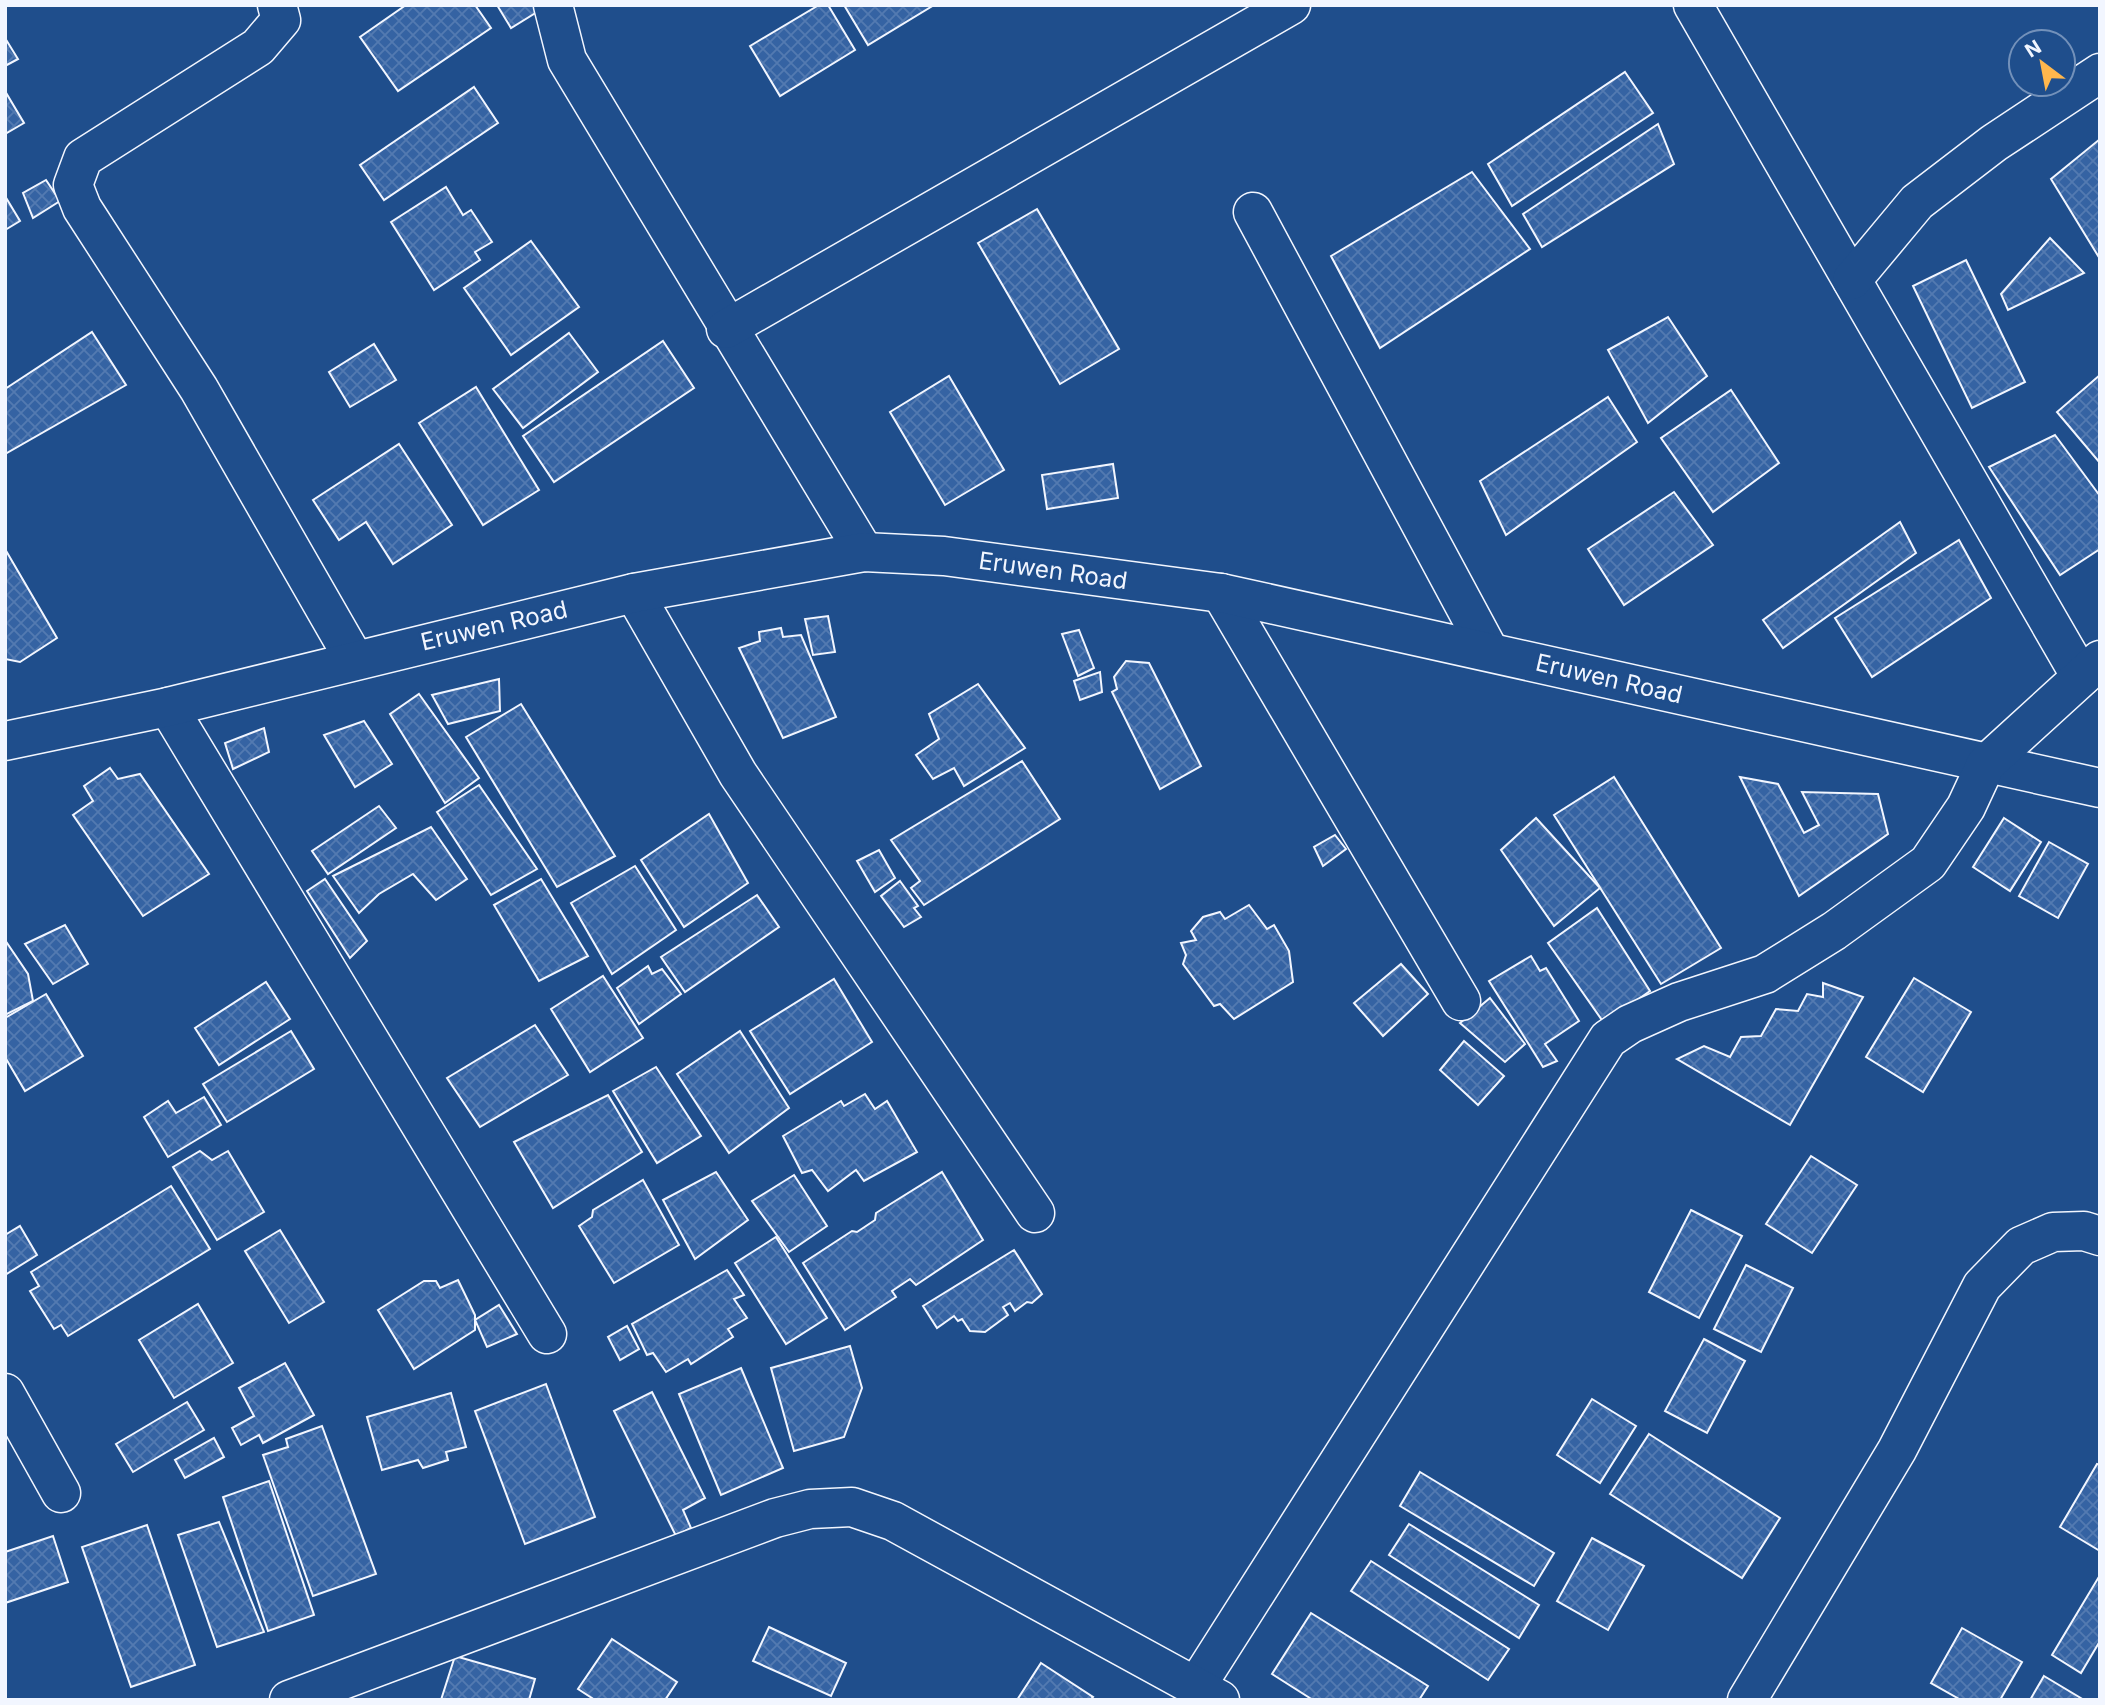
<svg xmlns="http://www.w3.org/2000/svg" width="2105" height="1705" viewBox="0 0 2105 1705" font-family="Inter,sans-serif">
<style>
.building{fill:url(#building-cross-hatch);stroke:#f2f6ff;stroke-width:2}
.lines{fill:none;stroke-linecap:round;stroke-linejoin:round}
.minor-casing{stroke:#f2f6ff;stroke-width:41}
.minor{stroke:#1f4e8c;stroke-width:38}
.labels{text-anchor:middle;stroke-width:5;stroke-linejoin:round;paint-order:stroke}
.street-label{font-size:24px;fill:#f2f6ff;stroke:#1f4e8c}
</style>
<defs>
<pattern id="building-cross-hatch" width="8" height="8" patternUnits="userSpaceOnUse" patternTransform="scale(1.75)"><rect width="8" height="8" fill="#3563a3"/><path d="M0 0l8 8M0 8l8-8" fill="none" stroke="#537ab1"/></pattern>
</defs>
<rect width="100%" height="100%" fill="#1f4e8c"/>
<!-- building -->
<g class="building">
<polygon points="406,5 475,5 491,28 398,91 360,37"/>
<polygon points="497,5 540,5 542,9 511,28"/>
<polygon points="819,5 828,5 855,50 780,96 750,46"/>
<polygon points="844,5 934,5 868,45"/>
<polygon points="5,38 18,59 5,66"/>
<polygon points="1625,72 1653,113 1512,206 1488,164"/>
<polygon points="474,87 498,123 384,200 360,165"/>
<polygon points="5,91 24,123 5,134"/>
<polygon points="1658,124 1674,164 1542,247 1523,214"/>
<polygon points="2100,139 2100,259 2051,179"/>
<polygon points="1472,172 1530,249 1380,348 1331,256"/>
<polygon points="46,180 60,201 33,218 23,193"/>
<polygon points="446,187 463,215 471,210 492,242 475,252 480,260 434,290 391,222"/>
<polygon points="5,196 20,221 5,230"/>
<polygon points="1037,209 1119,349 1060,384 978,243"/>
<polygon points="2050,238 2084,273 2008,310 2001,294"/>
<polygon points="531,241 579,307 511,355 464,288"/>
<polygon points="1966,260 2025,382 1972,408 1913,286"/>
<polygon points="1668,317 1707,376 1648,423 1608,350"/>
<polygon points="92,332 126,385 5,454 5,389"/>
<polygon points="569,333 598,372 523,428 493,389"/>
<polygon points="663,341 694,388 554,482 523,436"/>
<polygon points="374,344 396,380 350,407 329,372"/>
<polygon points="2100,375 2100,463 2057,412"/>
<polygon points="949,376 1004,470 945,505 890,412"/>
<polygon points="476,387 539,490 483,525 419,423"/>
<polygon points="1731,390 1779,463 1713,512 1661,438"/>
<polygon points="1608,397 1637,442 1506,535 1480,481"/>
<polygon points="2055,435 2100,496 2100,549 2060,575 1989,467"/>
<polygon points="399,444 452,525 393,564 366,522 339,540 313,500"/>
<polygon points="1113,464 1118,498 1047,509 1042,475"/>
<polygon points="1674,492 1713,545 1624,605 1588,549"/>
<polygon points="1900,522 1916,553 1783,648 1763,620"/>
<polygon points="1959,540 1991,598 1872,677 1835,618"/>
<polygon points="5,549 57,638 20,662 5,659"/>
<polygon points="828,616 835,652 813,655 805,619"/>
<polygon points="781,628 783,637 801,635 836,717 783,738 739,648 760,641 759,632"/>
<polygon points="1079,630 1094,668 1078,676 1062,634"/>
<polygon points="1126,661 1149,663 1201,766 1160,789 1112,692 1117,689 1114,677"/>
<polygon points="1100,672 1102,692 1080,700 1074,681"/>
<polygon points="499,679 500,711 448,724 432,695"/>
<polygon points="978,684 1025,748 964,786 954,768 933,779 916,755 939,739 929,714"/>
<polygon points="419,694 479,778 445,803 390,714"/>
<polygon points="521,704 615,856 557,887 466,737"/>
<polygon points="364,721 392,764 355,787 324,735"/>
<polygon points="264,728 269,752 233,769 225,743"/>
<polygon points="1022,761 1060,819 924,905 911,888 920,881 891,840"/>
<polygon points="110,768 118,779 140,774 209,874 143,916 73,815 93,801 84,786"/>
<polygon points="1614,777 1721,948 1661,984 1554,815"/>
<polygon points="1740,777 1778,784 1804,833 1819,825 1802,792 1878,794 1888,834 1799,896"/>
<polygon points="479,785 537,869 491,895 437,812"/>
<polygon points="379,806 396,828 328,874 312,851"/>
<polygon points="709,814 748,883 684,927 641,860"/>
<polygon points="1536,818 1600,888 1554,926 1501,850"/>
<polygon points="2004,818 2041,842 2010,891 1973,867"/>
<polygon points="431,827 467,879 436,900 413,874 379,894 359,913 333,876"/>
<polygon points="1335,835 1346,849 1323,866 1314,847"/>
<polygon points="2049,842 2088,864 2058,918 2019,896"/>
<polygon points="879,850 895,878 875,892 857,861"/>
<polygon points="635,866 676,930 612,974 571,903"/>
<polygon points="325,879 367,941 350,958 307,891"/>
<polygon points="541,879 588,956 539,981 494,905"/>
<polygon points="900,881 918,906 914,908 921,917 904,927 881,896"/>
<polygon points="757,895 779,927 685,992 661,957"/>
<polygon points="1249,905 1267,929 1274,925 1289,951 1293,982 1234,1019 1220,1004 1214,1006 1183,964 1186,955 1181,943 1196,940 1191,931 1203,917 1220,912 1225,919"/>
<polygon points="1597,908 1650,991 1604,1023 1548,943"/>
<polygon points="65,925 88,964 53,984 25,944"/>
<polygon points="5,940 28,974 33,1001 5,1015"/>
<polygon points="1531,956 1540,971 1546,968 1579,1021 1545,1044 1557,1061 1543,1067 1489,981"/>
<polygon points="1401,964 1428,994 1383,1036 1354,1003"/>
<polygon points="648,966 652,974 662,969 681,994 639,1024 617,988"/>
<polygon points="603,976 643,1038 590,1072 551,1009"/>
<polygon points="1914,978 1971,1012 1923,1092 1866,1057"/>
<polygon points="834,979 872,1042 790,1094 750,1031"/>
<polygon points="266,982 290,1019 219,1065 195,1028"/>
<polygon points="1823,983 1863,997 1790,1125 1677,1059 1704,1046 1730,1057 1741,1037 1761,1036 1776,1009 1798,1011 1807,994 1823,997"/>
<polygon points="46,994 83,1056 25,1091 5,1057 5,1018"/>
<polygon points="1490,998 1525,1044 1505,1062 1460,1023"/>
<polygon points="535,1025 568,1075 480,1127 447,1078"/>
<polygon points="291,1031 314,1069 227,1122 203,1084"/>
<polygon points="740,1031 789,1108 729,1153 677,1074"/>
<polygon points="1464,1041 1504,1076 1478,1105 1440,1070"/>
<polygon points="656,1067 701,1136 657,1163 613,1091"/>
<polygon points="865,1094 875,1109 887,1101 917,1152 864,1181 856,1170 828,1191 812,1170 802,1173 783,1136 841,1101 844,1106"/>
<polygon points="608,1095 642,1152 553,1208 514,1142"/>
<polygon points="204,1097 221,1125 168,1157 144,1117 168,1101 176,1113"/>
<polygon points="200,1151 212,1160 228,1151 264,1212 217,1240 173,1167"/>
<polygon points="1811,1156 1857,1185 1812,1253 1766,1224"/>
<polygon points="716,1172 748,1220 695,1259 663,1200"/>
<polygon points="942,1172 983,1240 916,1285 910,1279 892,1291 896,1297 845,1330 803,1263 852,1231 857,1232 875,1220 876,1213"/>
<polygon points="794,1175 827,1226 789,1252 752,1201"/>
<polygon points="643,1180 679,1245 614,1283 579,1226 592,1217 593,1210"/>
<polygon points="171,1186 210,1249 68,1336 61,1325 54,1329 30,1291 39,1286 31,1272"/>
<polygon points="1691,1210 1742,1236 1699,1318 1649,1292"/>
<polygon points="20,1226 37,1255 5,1275 5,1235"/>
<polygon points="280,1230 324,1302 289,1323 245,1251"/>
<polygon points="776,1237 827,1318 786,1344 735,1263"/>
<polygon points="1014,1250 1042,1294 1032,1303 1027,1302 1015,1311 1010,1303 1003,1307 1008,1315 985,1332 970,1331 962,1319 958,1321 954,1316 937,1328 923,1306"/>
<polygon points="1746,1265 1793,1288 1761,1352 1714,1329"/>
<polygon points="727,1270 744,1295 734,1299 747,1318 728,1329 733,1337 691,1364 688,1359 666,1372 653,1353 647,1355 632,1324"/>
<polygon points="458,1280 475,1315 475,1330 414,1369 378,1310 424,1281 436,1281 440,1288"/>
<polygon points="198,1304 233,1363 174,1398 139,1340"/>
<polygon points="499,1305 517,1334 487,1347 475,1320"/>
<polygon points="627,1326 639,1349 620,1360 608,1337"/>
<polygon points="1704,1339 1745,1361 1707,1433 1665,1411"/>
<polygon points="850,1346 862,1388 844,1437 794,1451 771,1368"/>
<polygon points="285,1363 314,1415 263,1443 259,1435 241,1445 232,1428 254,1416 239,1388"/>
<polygon points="741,1368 783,1468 721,1495 679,1394"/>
<polygon points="546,1384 595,1517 525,1544 475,1411"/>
<polygon points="652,1392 705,1498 683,1510 691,1528 676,1536 614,1411"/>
<polygon points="451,1393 466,1447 446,1452 448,1460 423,1468 418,1460 382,1470 367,1417"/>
<polygon points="1592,1399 1636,1426 1600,1483 1557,1455"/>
<polygon points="187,1402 204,1430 133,1472 116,1444"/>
<polygon points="322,1426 376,1574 313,1596 263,1455 288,1447 286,1439"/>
<polygon points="1649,1434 1780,1518 1742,1578 1610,1494"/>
<polygon points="214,1438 224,1457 185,1478 175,1460"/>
<polygon points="2097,1464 2100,1465 2100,1551 2060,1527"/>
<polygon points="1420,1472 1554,1553 1534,1586 1400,1506"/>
<polygon points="269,1481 314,1615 268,1631 223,1497"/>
<polygon points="219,1522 264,1632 217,1647 178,1535"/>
<polygon points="1409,1524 1539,1605 1519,1638 1389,1555"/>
<polygon points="147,1525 195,1665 131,1687 82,1547"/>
<polygon points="53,1536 68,1582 5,1603 5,1552"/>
<polygon points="1592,1538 1644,1566 1608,1630 1557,1601"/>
<polygon points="1371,1561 1509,1649 1488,1680 1351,1591"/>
<polygon points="2100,1575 2100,1641 2081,1673 2052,1655"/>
<polygon points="1311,1613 1428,1686 1419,1700 1313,1700 1272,1674"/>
<polygon points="769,1627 846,1663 831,1696 753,1661"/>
<polygon points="1962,1628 2022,1662 2000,1700 1961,1700 1931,1683"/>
<polygon points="612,1639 677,1682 665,1700 595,1700 578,1689"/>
<polygon points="455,1656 535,1679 529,1700 441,1700"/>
<polygon points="1041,1663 1093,1697 1090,1700 1017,1700"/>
<polygon points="2044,1676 2084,1700 2030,1700"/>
</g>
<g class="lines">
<defs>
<g id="minor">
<polyline points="277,5 281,20 258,47 83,158 73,185 82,208 199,389 354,659"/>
<polyline points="553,5 567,60 864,552"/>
<polyline points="1693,5 2081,677"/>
<polyline points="1253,212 1489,651"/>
<polyline points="1852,280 1917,202 1994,143 2100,73"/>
<polyline points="726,329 1291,5"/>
<polyline points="634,593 738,774 1035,1213"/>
<polyline points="1221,593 1461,1001"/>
<polyline points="168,707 547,1334"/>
<polyline points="5,741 168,707 634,593 864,552 944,556 1221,593 2100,788"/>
<polyline points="5,1393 61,1493"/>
<polyline points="1197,1685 1608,1039 1630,1024 1679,1002 1765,974 1834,931 1928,863 1966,807 1986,764 2100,660"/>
<polyline points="289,1700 775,1518 810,1509 852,1507 893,1521 1220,1700"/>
<polyline points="1747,1700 1897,1450 1982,1286 2021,1246 2053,1232 2084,1231 2100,1236"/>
</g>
</defs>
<!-- minor casing -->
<use href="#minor" class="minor-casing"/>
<!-- minor -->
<use href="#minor" class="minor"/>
</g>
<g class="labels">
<!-- street labels -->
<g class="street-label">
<text transform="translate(1053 571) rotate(8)" y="8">Eruwen Road</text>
<text transform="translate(494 626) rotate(-13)" y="8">Eruwen Road</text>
<text transform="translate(1609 679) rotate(13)" y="8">Eruwen Road</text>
</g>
</g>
<!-- border -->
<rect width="2105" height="1705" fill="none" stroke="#f2f6ff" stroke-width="14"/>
<!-- north arrow -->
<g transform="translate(2042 63) rotate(328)"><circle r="33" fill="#1f4e8c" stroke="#7391ba" stroke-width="2"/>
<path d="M0-5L12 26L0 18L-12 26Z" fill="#ffb74d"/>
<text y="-10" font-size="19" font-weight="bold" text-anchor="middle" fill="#f2f6ff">N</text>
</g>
</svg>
